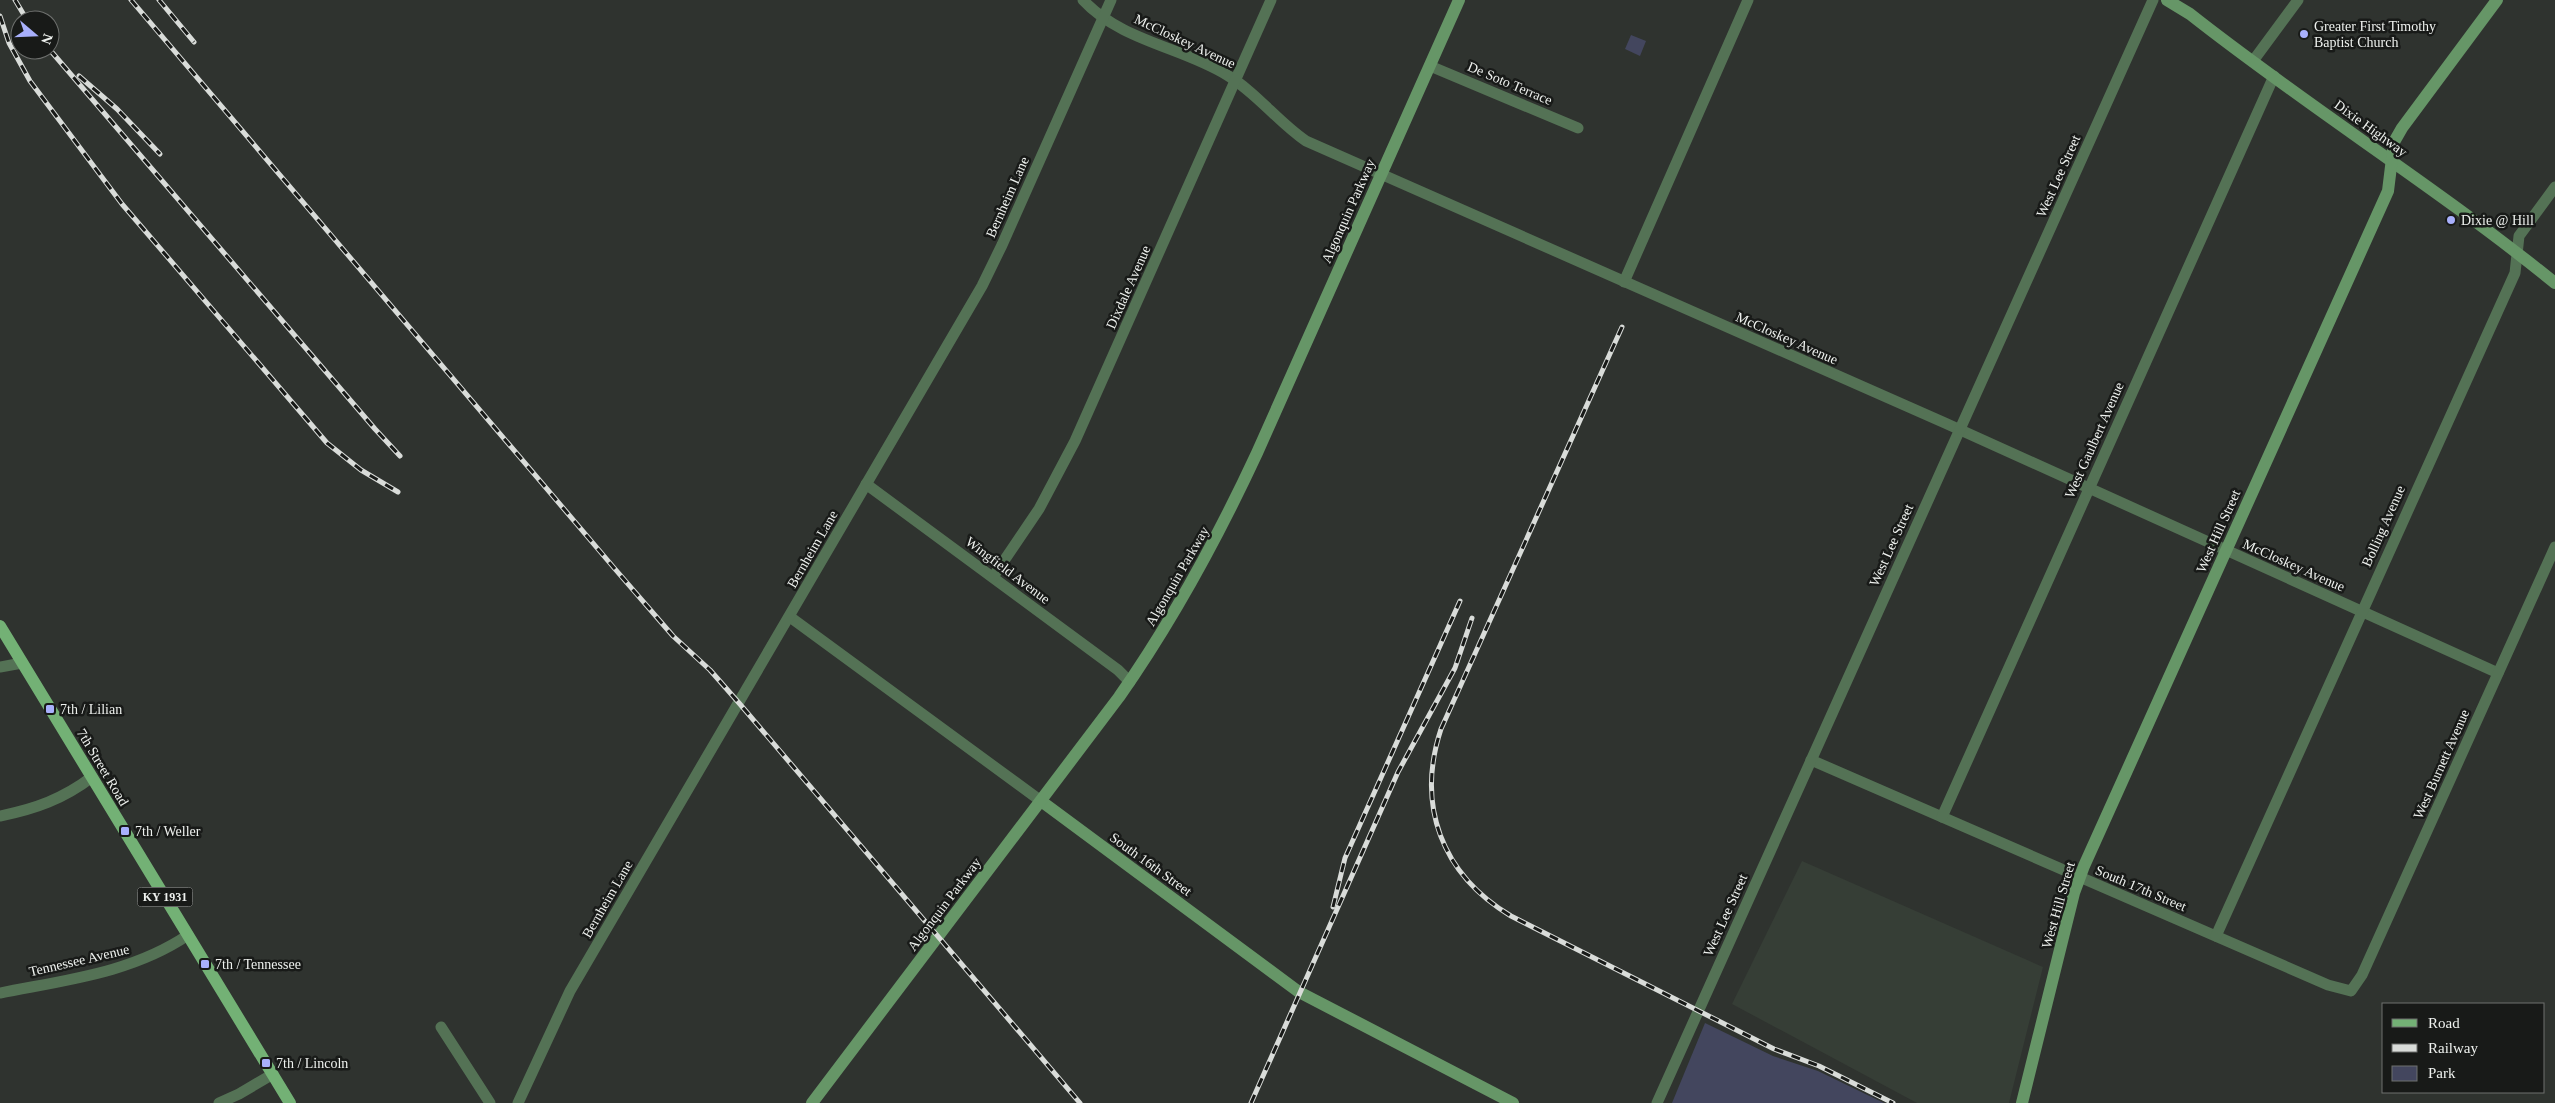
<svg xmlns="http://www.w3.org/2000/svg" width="2555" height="1103" viewBox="0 0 2555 1103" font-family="Georgia,serif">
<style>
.built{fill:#363e36}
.green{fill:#43465e}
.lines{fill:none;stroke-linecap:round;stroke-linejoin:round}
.street{stroke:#547255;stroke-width:11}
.secondary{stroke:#669667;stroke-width:12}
.primary{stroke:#73b175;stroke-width:12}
.rail-casing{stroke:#d9dcd9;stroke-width:5}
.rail{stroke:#181a18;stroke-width:3;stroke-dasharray:9;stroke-linecap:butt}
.poi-dot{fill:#a8b0fc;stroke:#181a18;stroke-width:2}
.labels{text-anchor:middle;stroke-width:5;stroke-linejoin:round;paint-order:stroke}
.shield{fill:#181a18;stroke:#aeb0ae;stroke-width:1}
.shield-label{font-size:12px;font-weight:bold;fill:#eef1ee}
.poi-label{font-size:14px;fill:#eef1ee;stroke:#181a18;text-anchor:start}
.street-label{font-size:14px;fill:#eef1ee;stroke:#181a18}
</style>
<rect width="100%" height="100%" fill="#2f332f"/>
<!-- built -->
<polygon class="built" points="1802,861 2043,967 2009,1103 1917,1103 1732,1004"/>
<!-- green -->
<g class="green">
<polygon points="1631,35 1646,41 1640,56 1625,49"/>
<polygon points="1705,1023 1773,1056 1818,1071 1884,1103 1672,1103"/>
</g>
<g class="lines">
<!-- street -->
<g class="street">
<path d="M1083,0c38,41 99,47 144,75 30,18 51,47 79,66l639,282 553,250"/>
<polyline points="2253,61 2298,0"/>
<polyline points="1430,66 1578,128"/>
<polyline points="1624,282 1748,0"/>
<polyline points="866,484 1118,670 1130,682"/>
<polyline points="993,577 1039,509 1075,441 1271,0"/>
<polyline points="790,617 1041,801"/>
<polyline points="0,667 22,663"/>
<polyline points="1811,760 2328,985 2351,991 2362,975 2555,547"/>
<path d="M0,816c35,-7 63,-17 92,-39"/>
<polyline points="1942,817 2274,76"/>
<polyline points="2216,936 2515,273 2519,236 2555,187"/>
<path d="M0,993c65,-13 132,-20 188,-58"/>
<polyline points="441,1027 490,1103"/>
<polyline points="219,1103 239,1094 273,1074"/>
<polyline points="518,1103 570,991 982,286 1002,245 1111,0"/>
<polyline points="1657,1103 2153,0"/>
</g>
<!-- secondary -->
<g class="secondary">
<path d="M2167,0l23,14c119,94 248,174 365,269"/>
<polyline points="1041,801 1299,992 1513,1103"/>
<path d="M812,1103l307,-406c54,-77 98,-158 138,-244l202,-453"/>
<polyline points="2022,1103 2074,893 2084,866 2388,191 2394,142 2402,128 2497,0"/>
</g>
<!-- primary -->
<polyline class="primary" points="0,626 290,1103"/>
<defs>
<g id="rail">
<polyline points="15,0 27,20"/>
<polyline points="131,0 615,569 673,636 710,670 739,703 1080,1103"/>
<polyline points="159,0 194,42"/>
<polyline points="0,16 9,43 30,81 122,204 327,443 361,470 398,492"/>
<polyline points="50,50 375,429 400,456"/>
<polyline points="79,76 117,109 160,154"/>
<path d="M1622,327l-181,402c-25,76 0,145 70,187l263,133 45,17 74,37"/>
<polyline points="1333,907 1345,858 1460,601"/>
<polyline points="1251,1103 1398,772 1455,668 1472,618"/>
</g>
</defs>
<!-- rail casing -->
<use href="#rail" class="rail-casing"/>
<!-- rail -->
<use href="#rail" class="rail"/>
</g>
<!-- markers -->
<g class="poi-dot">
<circle cx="2304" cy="34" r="5"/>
<circle cx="2451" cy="220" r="5"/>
<rect x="45" y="704" width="10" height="10" rx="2.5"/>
<rect x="120" y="826" width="10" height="10" rx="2.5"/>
<rect x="200" y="959" width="10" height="10" rx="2.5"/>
<rect x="261" y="1058" width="10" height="10" rx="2.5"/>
</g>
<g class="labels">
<!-- shield labels -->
<rect class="shield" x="137.5" y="887.5" width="55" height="19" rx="4"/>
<g class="shield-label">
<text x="165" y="901">KY 1931</text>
</g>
<!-- poi labels -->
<g class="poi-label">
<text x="2314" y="31">Greater First Timothy<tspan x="2314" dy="16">Baptist Church</tspan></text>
<text x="2461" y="225">Dixie @ Hill</text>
<text x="60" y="714">7th / Lilian</text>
<text x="135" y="836">7th / Weller</text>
<text x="215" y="969">7th / Tennessee</text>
<text x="276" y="1068">7th / Lincoln</text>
</g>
<!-- street labels -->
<g class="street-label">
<text transform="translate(1185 41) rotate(25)" y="5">McCloskey Avenue</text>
<text transform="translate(1510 83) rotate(23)" y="5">De Soto Terrace</text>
<text transform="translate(2371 128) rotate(36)" y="5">Dixie Highway</text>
<text transform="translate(2058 176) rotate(-66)" y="5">West Lee Street</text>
<text transform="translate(1007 197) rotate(-66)" y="5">Bernheim Lane</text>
<text transform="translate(1348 211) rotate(-66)" y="5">Algonquin Parkway</text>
<text transform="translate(1128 287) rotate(-66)" y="5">Dixdale Avenue</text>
<text transform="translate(1787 338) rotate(24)" y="5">McCloskey Avenue</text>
<text transform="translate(2094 440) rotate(-66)" y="5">West Gaulbert Avenue</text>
<text transform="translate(2383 526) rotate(-66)" y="5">Bolling Avenue</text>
<text transform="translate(2218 531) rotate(-66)" y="5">West Hill Street</text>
<text transform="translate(1891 545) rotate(-66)" y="5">West Lee Street</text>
<text transform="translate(812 549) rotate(-60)" y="5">Bernheim Lane</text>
<text transform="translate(2294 565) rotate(24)" y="5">McCloskey Avenue</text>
<text transform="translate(1008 570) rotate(37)" y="5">Wingfield Avenue</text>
<text transform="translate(1177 576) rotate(-60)" y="5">Algonquin Parkway</text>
<text transform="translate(2441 764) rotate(-66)" y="5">West Burnett Avenue</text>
<text transform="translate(103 767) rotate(59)" y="5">7th Street Road</text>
<text transform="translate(1151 864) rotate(36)" y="5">South 16th Street</text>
<text transform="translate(2141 888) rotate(23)" y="5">South 17th Street</text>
<text transform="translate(607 899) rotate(-60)" y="5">Bernheim Lane</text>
<text transform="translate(944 904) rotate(-53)" y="5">Algonquin Parkway</text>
<text transform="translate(2058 905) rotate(-74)" y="5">West Hill Street</text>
<text transform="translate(1725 915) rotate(-66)" y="5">West Lee Street</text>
<text transform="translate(79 960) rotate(-13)" y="5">Tennessee Avenue</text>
</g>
</g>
<!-- legend -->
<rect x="2382" y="1003" width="162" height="90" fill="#181a18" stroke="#6e706e"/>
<rect x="2392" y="1019" width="25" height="8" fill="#73b175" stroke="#6e706e"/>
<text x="2428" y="1028" font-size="15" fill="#eef1ee">Road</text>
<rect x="2392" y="1044" width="25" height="8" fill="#d9dcd9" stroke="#6e706e"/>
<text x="2428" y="1053" font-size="15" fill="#eef1ee">Railway</text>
<rect x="2392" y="1066" width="25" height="15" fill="#43465e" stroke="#6e706e"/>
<text x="2428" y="1078" font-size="15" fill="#eef1ee">Park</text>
<!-- north arrow -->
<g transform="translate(35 35) rotate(109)"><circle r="24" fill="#181a18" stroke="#6e706e"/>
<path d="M0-4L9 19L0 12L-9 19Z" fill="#a8b0fc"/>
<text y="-8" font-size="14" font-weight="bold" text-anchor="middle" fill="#eef1ee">N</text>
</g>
</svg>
